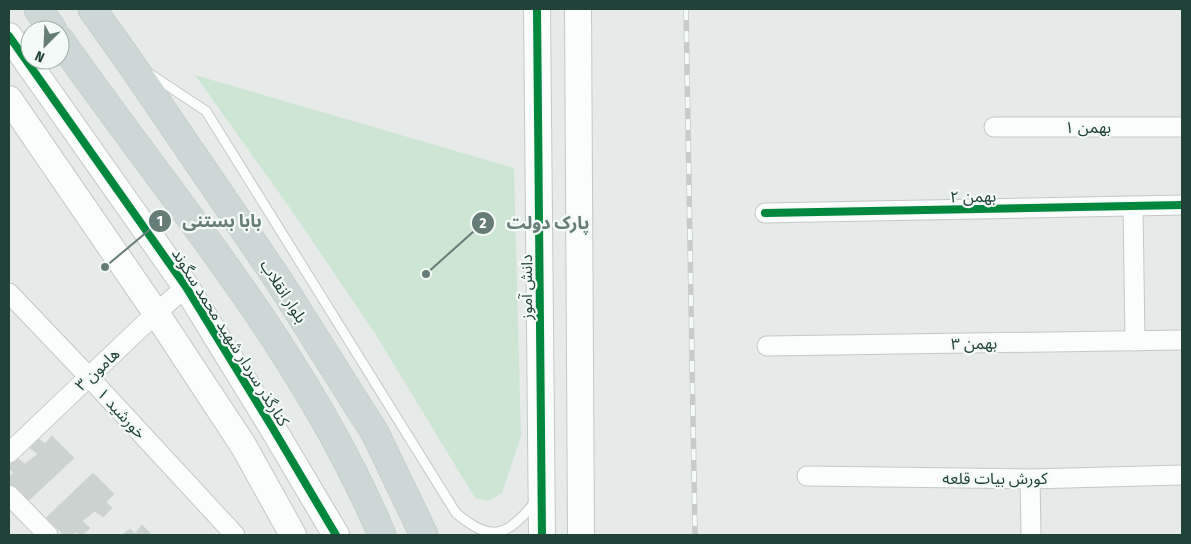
<svg xmlns="http://www.w3.org/2000/svg" width="1191" height="544" viewBox="0 0 1191 544" font-family="'Fira Sans Condensed','Noto Sans Arabic',sans-serif">
<style>
.green{fill:#cde6d4}
.building{fill:#ccd2d0;stroke:#ced4d2}
.lines{fill:none;stroke-linecap:round;stroke-linejoin:round}
.lane-casing{stroke:#c3c8c6;stroke-width:11}
.street-casing{stroke:#c3c8c6;stroke-width:21}
.secondary-casing{stroke:#c1c9c6;stroke-width:28}
.primary-casing{stroke:#bdc7c4;stroke-width:29}
.lane{stroke:#fbfcfc;stroke-width:9}
.street{stroke:#fbfcfc;stroke-width:19}
.secondary{stroke:#fbfcfc;stroke-width:26}
.primary{stroke:#cdd7d5;stroke-width:28}
.rail-casing{stroke:#c7ccca;stroke-width:5.5}
.rail{stroke:#f4faf7;stroke-width:4;stroke-dasharray:11;stroke-linecap:butt}
.cycleway-casing{stroke:#f4faf7;stroke-width:11}
.cycleway{stroke:#00873e;stroke-width:8}
.labels{text-anchor:middle;stroke-width:4.5;stroke-linejoin:round;paint-order:stroke}
.street-label{font-size:16px;fill:#204238;stroke:#f4faf7}
.leader{fill:none;stroke:#657d76;stroke-width:2}
.callout-dot{fill:#657d76;stroke:#f4faf7;stroke-width:2}
.mark-label{font-size:15px;text-anchor:middle;font-weight:bold;fill:#fff}
.callout-label{font-size:18px;text-anchor:middle;font-weight:bold;fill:#657d76;stroke:#f4faf7;stroke-width:4.5;stroke-linejoin:round;paint-order:stroke}
</style>
<rect width="100%" height="100%" fill="#e6ebe9"/>
<!-- green -->
<polygon class="green" points="195,75 514,168 521,436 502,493 489,501 475,498 376,335 294,214"/>
<!-- building -->
<g class="building">
<polygon points="52,436 74,458 26,503 9,484 9,477 14,473 9,468 9,466 17,458 25,464 38,454 30,448 39,439 45,444"/>
<polygon points="93,473 114,494 106,502 112,508 103,517 95,511 82,521 90,528 82,535 75,532 72,535 64,535 46,518"/>
<polygon points="142,525 152,535 122,535 130,529 135,534"/>
</g>
<g class="lines">
<defs>
<path id="lane" d="M150,74l56,37 250,402c37,31 51,23 80,-12"/>
<g id="street">
<polyline points="994,127 1182,127"/>
<polyline points="1133,206 1135,341"/>
<polyline points="765,213 1182,205"/>
<polyline points="9,293 89,377 235,535"/>
<polyline points="767,346 1182,340"/>
<polyline points="9,453 156,313 186,287"/>
<polyline points="807,476 1030,479 1182,475"/>
<polyline points="1030,479 1031,535"/>
<polyline points="9,495 48,535"/>
</g>
<g id="secondary">
<polyline points="537,9 542,535"/>
<polyline points="578,9 581,535"/>
<polyline points="9,36 186,287 272,427 336,535"/>
<polyline points="9,99 156,313 243,445 293,535"/>
</g>
<g id="primary">
<polyline points="38,9 53,30"/>
<polyline points="92,9 129,61 279,281 375,433 424,535"/>
<path d="M60,40c113,161 245,312 322,495"/>
</g>
</defs>
<!-- lane casing -->
<use href="#lane" class="lane-casing"/>
<!-- street casing -->
<use href="#street" class="street-casing"/>
<!-- secondary casing -->
<use href="#secondary" class="secondary-casing"/>
<!-- primary casing -->
<use href="#primary" class="primary-casing"/>
<!-- lane -->
<use href="#lane" class="lane"/>
<!-- street -->
<use href="#street" class="street"/>
<!-- secondary -->
<use href="#secondary" class="secondary"/>
<!-- primary -->
<use href="#primary" class="primary"/>
<defs>
<polyline id="rail" points="686,9 695,535"/>
</defs>
<!-- rail casing -->
<use href="#rail" class="rail-casing"/>
<!-- rail -->
<use href="#rail" class="rail"/>
<defs>
<g id="cycleway">
<polyline points="537,9 542,535"/>
<polyline points="9,36 186,287 272,427 336,535"/>
<polyline points="765,213 1182,205"/>
</g>
</defs>
<!-- cycleway casing -->
<use href="#cycleway" class="cycleway-casing"/>
<!-- cycleway -->
<use href="#cycleway" class="cycleway"/>
</g>
<g class="labels">
<!-- street labels -->
<g class="street-label">
<text x="1088" y="133">بهمن ۱</text>
<text transform="translate(973 196) rotate(-1)" y="6">بهمن ۲</text>
<text transform="translate(526 287) rotate(-90)" y="6">دانش آموز</text>
<text transform="translate(284 291) rotate(57)" y="6">بلوار انقلاب</text>
<text transform="translate(231 337) rotate(58)" y="6">کنارگذر سردار شهید محمد سگوند</text>
<text transform="translate(974 343) rotate(-1)" y="6">بهمن ۳</text>
<text transform="translate(97 369) rotate(-43)" y="6">هامون ۳</text>
<text transform="translate(122 413) rotate(47)" y="6">خورشید ۱</text>
<text x="995" y="484">کورش بیات قلعه</text>
</g>
</g>
<!-- callouts -->
<path class="leader" d="M105 267L160 221M426 274L483 223"/>
<g class="callout-dot">
<circle cx="105" cy="267" r="5"/>
<circle cx="426" cy="274" r="5"/>
<circle cx="160" cy="221" r="12"/>
<circle cx="483" cy="223" r="12"/>
</g>
<g class="mark-label">
<text x="160" y="226">1</text>
<text x="483" y="228">2</text>
</g>
<g class="callout-label">
<text x="222" y="227">بابا بستنی</text>
<text x="548" y="229">پارک دولت</text>
</g>
<!-- border -->
<rect width="1191" height="544" fill="none" stroke="#204238" stroke-width="20"/>
<!-- north arrow -->
<g transform="translate(45 45) rotate(204)"><circle r="24" fill="#f4faf7" stroke="#9fb0ab"/>
<path d="M0-4L9 19L0 12L-9 19Z" fill="#657d76"/>
<text y="-8" font-size="14" font-weight="bold" text-anchor="middle" fill="#204238">N</text>
</g>
</svg>
